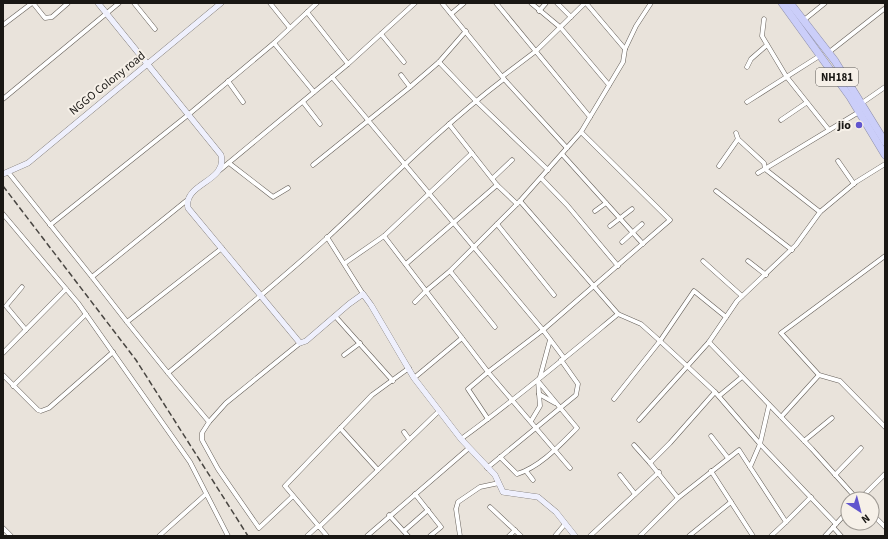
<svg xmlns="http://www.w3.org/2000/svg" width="888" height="539" viewBox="0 0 888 539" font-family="'Source Sans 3',sans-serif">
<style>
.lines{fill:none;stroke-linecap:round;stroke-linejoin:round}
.street-casing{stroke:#66605a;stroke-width:5}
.secondary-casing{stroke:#66605a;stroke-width:6}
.highway-casing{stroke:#8d8ea9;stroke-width:8}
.street{stroke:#fff;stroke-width:4}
.secondary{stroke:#eff0fd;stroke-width:5.5}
.highway{stroke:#cbcef9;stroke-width:7}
.rail{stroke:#494642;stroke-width:1.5;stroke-dasharray:6 3;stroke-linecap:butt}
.poi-dot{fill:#6155ce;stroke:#f6f0e8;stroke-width:1.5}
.labels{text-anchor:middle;stroke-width:4;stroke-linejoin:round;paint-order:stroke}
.shield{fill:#f6f0e8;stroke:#5b5854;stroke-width:1}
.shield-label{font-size:11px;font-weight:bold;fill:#191714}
.street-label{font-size:12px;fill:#191714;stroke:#f6f0e8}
.poi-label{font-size:12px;font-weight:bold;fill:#191714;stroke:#f6f0e8;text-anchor:end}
</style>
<rect width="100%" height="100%" fill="#e9e3db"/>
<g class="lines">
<defs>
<g id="street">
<polyline points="33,3 45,18 52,17 68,3"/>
<polyline points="134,3 155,29"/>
<polyline points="270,3 290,28"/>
<polyline points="496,3 590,117"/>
<polyline points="531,3 561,28 609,85"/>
<polyline points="557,3 571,17"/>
<polyline points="586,3 625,49"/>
<polyline points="539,11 546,3"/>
<polyline points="307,12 348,64"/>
<polyline points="451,14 464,3"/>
<polyline points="764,19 762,36 786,76 829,130"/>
<polyline points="804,20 825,3"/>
<polyline points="3,25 32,3"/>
<polyline points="381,34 404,62"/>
<polyline points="274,43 314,92"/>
<polyline points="828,53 884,9"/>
<polyline points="439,62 476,101 548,170"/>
<polyline points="747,67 751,59 767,45"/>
<polyline points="401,75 410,87"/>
<polyline points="503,76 536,51 585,3"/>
<polyline points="332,77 543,330 670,220 581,132 623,62 625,49 636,26 651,3"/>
<polyline points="504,79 567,148"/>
<polyline points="228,81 243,102"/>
<polyline points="3,99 119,3"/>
<polyline points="303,102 320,124"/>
<polyline points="747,102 821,55"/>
<polyline points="862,103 885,87"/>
<polyline points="781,120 806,103"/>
<polyline points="449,124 497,185 517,204"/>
<polyline points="736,133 738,139"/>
<polyline points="562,154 643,244"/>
<polyline points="838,161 854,184"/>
<polyline points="229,163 273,197 288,188"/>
<polyline points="313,165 410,87 439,62 466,31"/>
<polyline points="719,166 738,139 764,163 765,169 820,212"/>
<polyline points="220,170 348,64 415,3"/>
<polyline points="8,172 92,277 186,201"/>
<polyline points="758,173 859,112"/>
<polyline points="493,178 512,160"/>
<polyline points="541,178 567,205 618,266"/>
<polyline points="716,191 792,250"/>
<polyline points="520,201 618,314 641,324 660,341 694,291 726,317"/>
<polyline points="595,211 606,203"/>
<polyline points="3,214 78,303 190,462 228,536"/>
<polyline points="497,224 554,295"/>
<polyline points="50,225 188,115 274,43 317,3"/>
<polyline points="610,226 632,209"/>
<polyline points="384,236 426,291 415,302"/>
<polyline points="327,237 363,294"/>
<polyline points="622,242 642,224"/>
<path d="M222,248l-95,74 41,51c54,-45 108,-89 160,-136 58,-54 113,-110 176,-158l-62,-76"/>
<polyline points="885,256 781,333 819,375 840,381 885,427"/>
<polyline points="703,261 742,296"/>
<polyline points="748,261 766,275"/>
<polyline points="345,263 384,236 472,153"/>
<polyline points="406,264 497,185"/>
<polyline points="450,271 495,327"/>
<polyline points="92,277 127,322"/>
<polyline points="22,287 6,306 26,330"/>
<polyline points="335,316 393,381"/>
<polyline points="3,353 66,289"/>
<polyline points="344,355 360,343"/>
<polyline points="564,358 543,330 488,372 426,291 450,271 520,201 581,132"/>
<polyline points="168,373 209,422 226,403 300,343"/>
<polyline points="3,375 38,410 41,411 49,408 113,352"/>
<polyline points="540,377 550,340"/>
<polyline points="414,378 462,338"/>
<polyline points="13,386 86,314"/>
<polyline points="715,392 760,444 836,524"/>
<polyline points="539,394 555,403"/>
<polyline points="719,396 742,377"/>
<polyline points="614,399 660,341 715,392 670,443 650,463 678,498 739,450 750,467 760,444 769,405"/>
<polyline points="781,417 819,375"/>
<polyline points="488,419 468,389 488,372 570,468"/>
<polyline points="639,420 709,342"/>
<polyline points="531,421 540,406 538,381"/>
<polyline points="209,422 202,433 202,440 218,469 259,528 293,496"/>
<polyline points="340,428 378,470"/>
<polyline points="404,432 409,439"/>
<polyline points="711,436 728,458"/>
<path d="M461,439c54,-39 105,-82 157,-125"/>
<polyline points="804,441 832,418"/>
<polyline points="634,445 650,463"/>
<path d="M500,457l17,17c23,-7 43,-29 60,-46l-39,-47"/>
<polyline points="750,467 786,522 771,536"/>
<polyline points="487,468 576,395 578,384 561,360"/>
<polyline points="526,471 533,480"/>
<polyline points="711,471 753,536"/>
<polyline points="620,475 635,494"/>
<polyline points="835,475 861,448"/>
<polyline points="415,494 441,527 430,536"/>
<polyline points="857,499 812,449 709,342 737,301 796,245 820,212 856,182 885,164"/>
<polyline points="860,499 885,474"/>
<polyline points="490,507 521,536"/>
<polyline points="872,514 885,527"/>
<polyline points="389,515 408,536"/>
<polyline points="786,522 811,497"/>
<polyline points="319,527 439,411"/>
<polyline points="833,527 841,536"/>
<polyline points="3,528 11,536"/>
<polyline points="404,531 428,510"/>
<polyline points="159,536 206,494"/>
<polyline points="307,536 318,526"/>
<polyline points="327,536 285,486 372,395 409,368"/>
<polyline points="367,536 469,448"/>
<polyline points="460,536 456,509 458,502 480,487 499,483"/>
<polyline points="509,536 515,530"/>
<polyline points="555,536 565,524"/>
<polyline points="590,536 659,472"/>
<polyline points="640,536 678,498"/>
<polyline points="689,536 731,502"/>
<polyline points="825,536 848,511"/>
</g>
<g id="secondary">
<path d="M98,3l123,152c7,27 -38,28 -33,53l112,135 6,-2 43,-37 14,-10 8,11 43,73 47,61 34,36 8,17 35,5 18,15 19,24"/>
<polyline points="3,174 28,163 221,3"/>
</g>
<g id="highway">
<polyline points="782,3 850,97 885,155"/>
<polyline points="790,3 835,61 885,142"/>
</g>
</defs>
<!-- street casing -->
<use href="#street" class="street-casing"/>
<!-- secondary casing -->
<use href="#secondary" class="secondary-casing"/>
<!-- highway casing -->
<use href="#highway" class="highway-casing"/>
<!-- street -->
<use href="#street" class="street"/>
<!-- secondary -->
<use href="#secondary" class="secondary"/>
<!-- highway -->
<use href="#highway" class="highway"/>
<!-- rail -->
<polyline class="rail" points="3,186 136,360 248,536"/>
</g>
<!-- markers -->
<circle class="poi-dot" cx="859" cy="125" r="4"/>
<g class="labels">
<!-- shield labels -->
<rect class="shield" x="816" y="68" width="42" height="18" rx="3"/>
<g class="shield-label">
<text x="837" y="81">NH181</text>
</g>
<!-- street labels -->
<g class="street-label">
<text transform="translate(107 83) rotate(-39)" y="4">NGGO Colony road</text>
</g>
<!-- poi labels -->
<g class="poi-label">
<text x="851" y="129">jio</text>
</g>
</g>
<!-- border -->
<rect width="888" height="539" fill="none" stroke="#191714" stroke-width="8"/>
<!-- north arrow -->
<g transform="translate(860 511) rotate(144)"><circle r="19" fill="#f6f0e8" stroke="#9e9993"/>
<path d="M0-3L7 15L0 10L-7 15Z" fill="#6155ce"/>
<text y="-6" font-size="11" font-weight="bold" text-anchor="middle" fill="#191714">N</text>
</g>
</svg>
